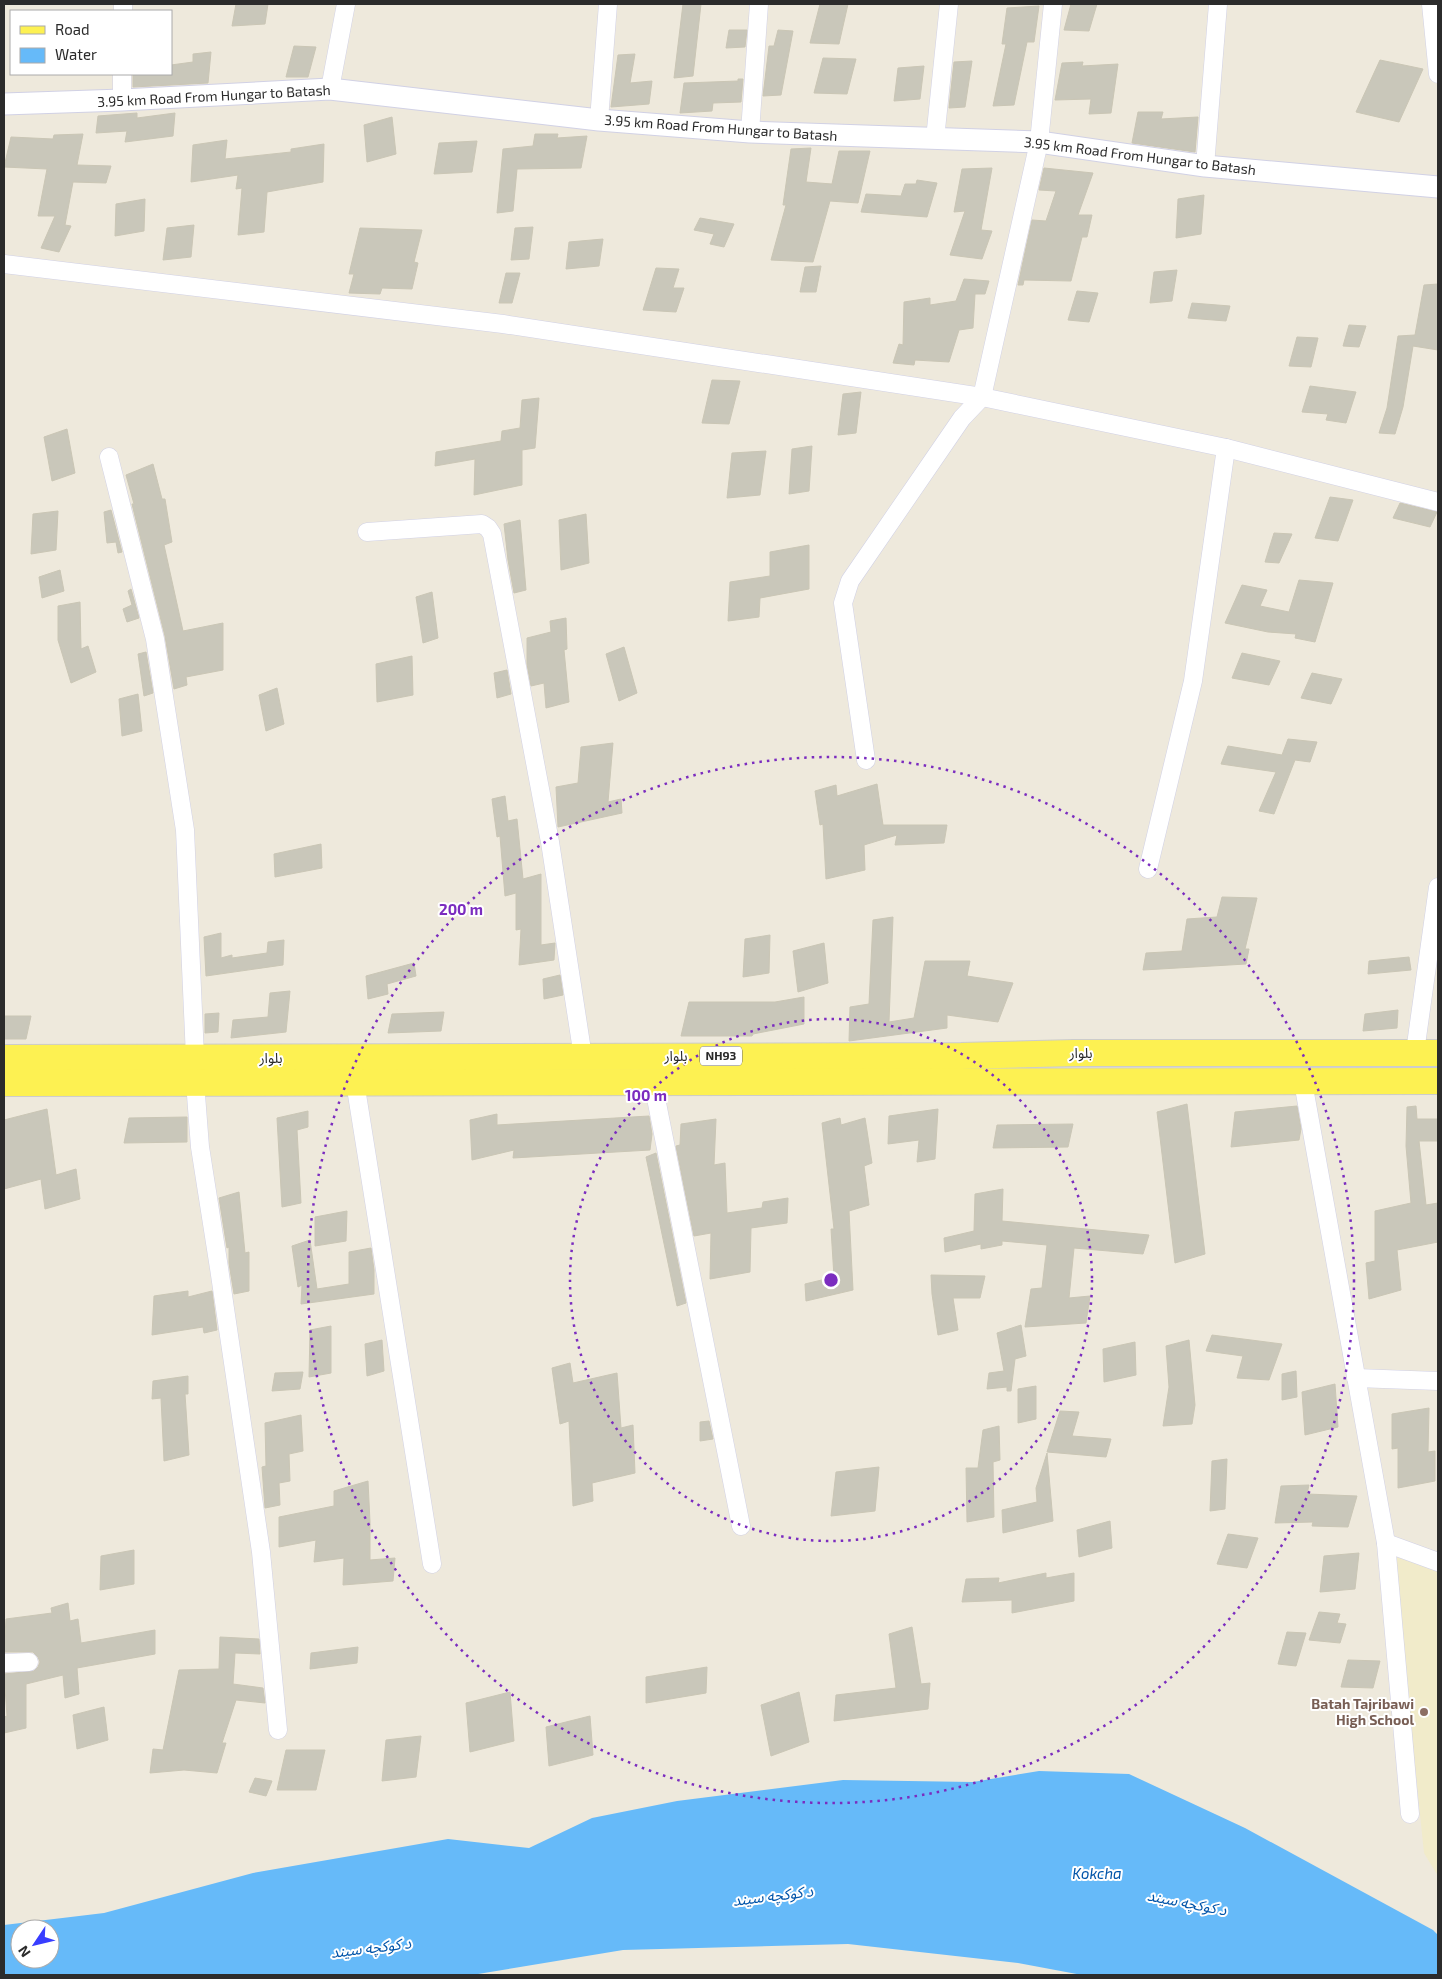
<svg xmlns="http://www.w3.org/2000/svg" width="1442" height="1979" viewBox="0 0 1442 1979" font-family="'Exo 2','Noto Sans Arabic',sans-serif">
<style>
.education{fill:#f1ebca}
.water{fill:#66baf9;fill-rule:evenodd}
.building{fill:#c9c7ba;stroke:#cac6b5}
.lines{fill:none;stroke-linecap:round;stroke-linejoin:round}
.minor-casing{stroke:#d1d1e5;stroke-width:19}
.tertiary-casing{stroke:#d1d1e5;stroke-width:23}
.primary-casing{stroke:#ccc;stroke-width:28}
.minor{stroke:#fff;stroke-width:18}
.tertiary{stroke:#fff;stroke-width:21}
.primary{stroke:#fdf152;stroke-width:26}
.ring{fill:none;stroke:#7b2cbf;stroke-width:2.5;stroke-dasharray:2.5 5}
.education-dot{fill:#8d6e63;stroke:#fff;stroke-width:2}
.labels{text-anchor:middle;stroke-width:4;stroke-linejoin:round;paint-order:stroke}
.shield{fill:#fff;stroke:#6b6b6b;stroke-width:1}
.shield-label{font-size:12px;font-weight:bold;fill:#2b2b2b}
.street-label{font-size:14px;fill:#2b2b2b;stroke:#fff}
.education-label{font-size:14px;font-weight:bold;fill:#785e54;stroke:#fff;text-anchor:end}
.water-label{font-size:15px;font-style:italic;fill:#0154a9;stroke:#fff}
.centre{fill:#7b2cbf;stroke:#fff;stroke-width:2.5}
.ring-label{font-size:15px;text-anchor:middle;font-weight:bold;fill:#7b2cbf;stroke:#fff;stroke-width:4;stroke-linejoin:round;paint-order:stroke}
</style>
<rect width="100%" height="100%" fill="#eee9dc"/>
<!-- education -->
<polygon class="education" points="1393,1555 1438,1572 1438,1876 1424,1853"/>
<!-- water -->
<path class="water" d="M1039,1771l90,3 116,54 188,102 5,5v40h-356l-64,-12 -170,-19 -225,6 -151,25h-468v-50l100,-12 149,-40 195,-34 81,9 63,-30 85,-17 166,-21 130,2zM20,1929h30v30h-30z"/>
<!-- building -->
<g class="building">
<polygon points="236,4 268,4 265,24 232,26"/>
<polygon points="683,4 701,4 693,76 674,78"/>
<polygon points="820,4 848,4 839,44 810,43"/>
<polygon points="1071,4 1097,4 1089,31 1064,30"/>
<polygon points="1039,6 1034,42 1027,42 1014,105 993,106 1006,44 1002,44 1007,8"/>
<polygon points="729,30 747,30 745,47 726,48"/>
<polygon points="778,30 793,31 781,95 763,96 769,46 774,46"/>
<polygon points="294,46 316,47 308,77 286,77"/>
<polygon points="211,52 208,83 133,87 133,74 171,74 171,65 193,62 193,54"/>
<polygon points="635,54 630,83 652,81 649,104 611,107 618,55"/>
<polygon points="823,58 856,59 847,94 814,93"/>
<polygon points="1380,60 1423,69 1399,122 1356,112"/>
<polygon points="972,61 965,107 949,108 954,62"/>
<polygon points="1083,62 1082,66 1118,64 1111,113 1089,114 1091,99 1055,100 1062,63"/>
<polygon points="924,66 920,99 894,101 898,68"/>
<polygon points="738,79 743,79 741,102 713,103 712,111 680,113 684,83 738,81"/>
<polygon points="1138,112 1163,112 1161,119 1198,117 1195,152 1132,143"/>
<polygon points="137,113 137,118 175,113 173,136 125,142 127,131 96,133 98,116"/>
<polygon points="392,117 396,154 367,162 364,125"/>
<polygon points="83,134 77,165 111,166 106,183 73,182 65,225 71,226 59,252 41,248 55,216 38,216 47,169 4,167 11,137 53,139 54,135"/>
<polygon points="535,134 558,134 557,138 587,136 581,168 517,169 513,211 497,213 503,149 533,146"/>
<polygon points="227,140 225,159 291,152 291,149 324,144 323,182 267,192 264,232 238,235 242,188 236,189 238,175 191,182 193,145"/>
<polygon points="477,141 472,172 434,174 439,143"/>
<polygon points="811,148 806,182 832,184 839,151 870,151 858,203 830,201 813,262 771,260 786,205 783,205 791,149"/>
<polygon points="992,168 981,230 992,231 982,259 950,255 965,211 954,212 962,169"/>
<polygon points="1044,168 1093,173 1078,215 1092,215 1087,237 1082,237 1071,281 1024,280 1023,285 1018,285 1032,220 1046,221 1056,191 1039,190"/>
<polygon points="917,180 937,183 927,217 861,212 866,194 901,196 905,184 916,184"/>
<polygon points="1204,195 1201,234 1176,238 1178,199"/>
<polygon points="145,199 144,231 115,236 116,204"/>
<polygon points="700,218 734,224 724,247 710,244 714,234 694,230"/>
<polygon points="194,225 191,257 163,260 167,228"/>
<polygon points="533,227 529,259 511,260 515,228"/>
<polygon points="360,228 422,230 414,262 418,263 412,289 382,288 380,294 349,293 354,274 349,274"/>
<polygon points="603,239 599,266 566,269 569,242"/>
<polygon points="821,266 816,292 800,292 805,267"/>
<polygon points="656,268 679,269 673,288 684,288 676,312 643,310"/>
<polygon points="1177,270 1172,301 1150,303 1154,272"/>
<polygon points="506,273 520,273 512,303 499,303"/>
<polygon points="964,279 989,281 985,294 975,294 973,328 959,330 949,362 915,360 914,365 893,363 899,344 903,345 904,302 930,298 930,305 956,301"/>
<polygon points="1438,284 1438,350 1413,346 1403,407 1395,434 1379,433 1387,408 1398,336 1415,335 1424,285"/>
<polygon points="1077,291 1098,293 1089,322 1068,320"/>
<polygon points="1192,303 1230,306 1226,321 1188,318"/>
<polygon points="1349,325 1366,326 1359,347 1343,346"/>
<polygon points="1297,337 1318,338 1311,367 1289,366"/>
<polygon points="712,380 740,381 729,424 702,423"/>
<polygon points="1310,386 1356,392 1346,423 1326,420 1328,414 1302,412"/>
<polygon points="861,392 856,433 838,435 843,394"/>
<polygon points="539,398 535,448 522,450 522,485 474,495 475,459 435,466 436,452 501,441 502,431 520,428 522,400"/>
<polygon points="67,429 75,473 52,481 44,437"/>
<polygon points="812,446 809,491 789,494 792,449"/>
<polygon points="766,451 760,495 727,498 732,453"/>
<polygon points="153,464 162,499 165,499 172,542 164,545 183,631 223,623 223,670 186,677 187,685 174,689 165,636 132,504 134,504 126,475"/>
<polygon points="1330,497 1353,500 1338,541 1315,538"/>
<polygon points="1400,503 1437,512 1430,527 1393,518"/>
<polygon points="111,510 122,552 118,553 116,542 107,543 104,512"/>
<polygon points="58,511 56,550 31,554 33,514"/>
<polygon points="586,514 589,563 561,570 559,520"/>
<polygon points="520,520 526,590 514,593 508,560 504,524"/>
<polygon points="1274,533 1292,534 1279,563 1265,562"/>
<polygon points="809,545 809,589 760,598 759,617 728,621 730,582 770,576 770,552"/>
<polygon points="60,570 64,591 42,598 39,577"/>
<polygon points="1299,580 1333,583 1315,642 1295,638 1296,634 1268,632 1225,623 1242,585 1267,590 1260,606 1289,612"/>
<polygon points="131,589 139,618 127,622 123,609 132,605 128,591"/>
<polygon points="432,592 438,638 423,643 416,597"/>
<polygon points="80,602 81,649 88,646 96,672 71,683 58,640 58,606"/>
<polygon points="566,618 567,649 564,650 569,702 546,708 544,683 531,686 527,664 527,638 551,632 550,621"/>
<polygon points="624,647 637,693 619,701 606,654"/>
<polygon points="146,652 153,693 144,696 138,654"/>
<polygon points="1242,653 1280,661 1269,685 1232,678"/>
<polygon points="412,656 413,695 377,702 376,664"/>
<polygon points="507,670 511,694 497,698 494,673"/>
<polygon points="1312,673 1342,679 1331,704 1301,698"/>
<polygon points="277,688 284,724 266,731 259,695"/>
<polygon points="138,694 142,731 122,736 119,699"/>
<polygon points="1288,739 1317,742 1310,762 1295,760 1274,814 1259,811 1276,772 1221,764 1228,746 1282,755"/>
<polygon points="613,743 608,802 621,799 622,813 558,827 556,787 578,783 581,747"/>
<polygon points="877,784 883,825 947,825 944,843 895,845 897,835 864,845 865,870 826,879 823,824 820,825 815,791 836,785 837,796"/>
<polygon points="505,796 508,821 517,819 523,879 541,874 541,945 555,943 554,960 519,965 521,929 516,930 516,893 505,896 500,836 497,837 492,799"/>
<polygon points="321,844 322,868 275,877 274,854"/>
<polygon points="1222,897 1257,898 1245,949 1249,949 1246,964 1143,970 1146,953 1182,951 1187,919 1217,917"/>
<polygon points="893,917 889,1022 914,1018 925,961 970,961 967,976 1013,983 998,1022 947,1015 947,1028 849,1041 850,1007 869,1004 873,920"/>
<polygon points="221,933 221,958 232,955 232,958 267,953 268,942 284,940 283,965 206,976 204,937"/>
<polygon points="770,935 769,973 743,977 745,939"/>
<polygon points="824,943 828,983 798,992 793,951"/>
<polygon points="1409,957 1411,970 1368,974 1369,961"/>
<polygon points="414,963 416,976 387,984 388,994 368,999 366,976"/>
<polygon points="560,975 563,995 544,999 543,979"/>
<polygon points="290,991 286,1032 231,1038 233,1020 268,1017 270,993"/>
<polygon points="804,997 804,1024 753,1034 752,1036 681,1036 689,1002 775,1002"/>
<polygon points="1398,1010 1397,1028 1363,1031 1365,1014"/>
<polygon points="444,1012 441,1031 388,1033 392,1014"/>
<polygon points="219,1013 218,1032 205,1033 205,1014"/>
<polygon points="4,1016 31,1016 26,1039 4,1039"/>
<polygon points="1187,1104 1205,1254 1175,1263 1157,1112"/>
<polygon points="1297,1106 1301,1129 1299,1140 1231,1147 1235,1112"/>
<polygon points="1416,1106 1417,1119 1438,1119 1438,1141 1419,1141 1426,1205 1438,1203 1438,1242 1397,1250 1401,1290 1369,1299 1366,1263 1375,1261 1375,1211 1411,1203 1406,1146 1407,1107"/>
<polygon points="47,1109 56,1175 76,1169 80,1199 45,1209 41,1179 4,1189 4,1120"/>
<polygon points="938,1109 935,1159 917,1162 919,1140 888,1144 889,1116"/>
<polygon points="308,1111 308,1127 297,1130 301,1203 282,1207 277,1118"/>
<polygon points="497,1114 497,1125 649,1116 652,1134 650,1150 513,1158 514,1150 472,1160 470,1120"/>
<polygon points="187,1117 187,1142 124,1143 129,1118"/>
<polygon points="840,1118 841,1125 865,1118 872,1163 864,1166 869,1205 849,1211 853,1290 806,1301 805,1284 834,1277 831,1229 834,1229 822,1123"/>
<polygon points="716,1119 714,1165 725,1163 727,1213 762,1208 763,1202 788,1198 787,1223 751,1228 750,1272 710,1279 711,1233 694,1236 676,1146 680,1145 681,1124"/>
<polygon points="1073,1124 1068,1147 993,1148 997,1125"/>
<polygon points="656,1153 686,1303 677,1306 646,1157"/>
<polygon points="1003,1189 1002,1221 1149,1235 1143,1254 1074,1248 1069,1298 1090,1296 1086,1323 1025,1327 1031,1289 1042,1288 1047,1245 1002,1241 1002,1245 981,1249 981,1244 945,1252 944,1238 974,1231 975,1194"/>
<polygon points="239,1192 245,1253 249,1252 249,1291 234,1294 229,1263 229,1247 227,1248 219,1198"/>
<polygon points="347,1211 346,1241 315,1246 315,1217"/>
<polygon points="310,1240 317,1289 349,1284 349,1252 371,1248 374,1270 374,1294 301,1304 302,1285 298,1287 292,1246"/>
<polygon points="931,1275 985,1276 980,1298 953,1298 958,1330 938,1335 932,1294"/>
<polygon points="188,1291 188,1297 212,1291 217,1330 204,1333 203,1327 152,1335 154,1296"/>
<polygon points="1021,1325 1026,1356 1015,1359 1011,1391 1007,1391 1007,1387 987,1389 989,1373 1004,1371 997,1333"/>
<polygon points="331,1326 331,1373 309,1377 310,1330"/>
<polygon points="1212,1335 1282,1344 1269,1380 1237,1378 1243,1356 1206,1351"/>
<polygon points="382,1340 384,1371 367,1376 365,1344"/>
<polygon points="1189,1340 1195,1405 1192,1424 1163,1426 1169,1387 1166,1346"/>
<polygon points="1135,1342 1136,1375 1104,1382 1103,1349"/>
<polygon points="570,1363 573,1383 617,1373 621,1428 633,1425 635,1473 592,1483 593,1501 573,1506 569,1421 560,1424 552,1368"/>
<polygon points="1296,1371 1297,1397 1282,1400 1282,1374"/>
<polygon points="303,1372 300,1389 272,1391 275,1373"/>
<polygon points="188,1376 188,1394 185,1394 189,1455 164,1461 161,1398 152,1399 153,1381"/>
<polygon points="1335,1384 1338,1427 1305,1435 1302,1392"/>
<polygon points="1036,1386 1036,1419 1018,1423 1018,1389"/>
<polygon points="1429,1408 1428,1452 1435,1451 1435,1481 1398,1488 1398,1448 1392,1449 1392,1414"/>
<polygon points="1060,1411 1079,1412 1072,1436 1111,1439 1106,1457 1047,1452"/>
<polygon points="301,1415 303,1451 289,1454 290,1481 279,1483 280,1505 265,1508 262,1467 266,1466 265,1423"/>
<polygon points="709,1421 713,1439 700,1441 700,1422"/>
<polygon points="999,1426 1000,1460 993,1462 994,1517 967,1522 966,1468 978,1468 983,1430"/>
<polygon points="1047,1453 1053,1521 1003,1533 1002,1510 1037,1502 1036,1488"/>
<polygon points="1227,1459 1225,1509 1210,1511 1212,1461"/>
<polygon points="879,1467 875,1511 831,1516 836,1472"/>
<polygon points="368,1481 370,1522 370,1560 395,1558 393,1581 343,1585 344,1558 314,1562 316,1540 279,1547 279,1517 334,1506 334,1491"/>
<polygon points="1309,1485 1307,1494 1357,1496 1348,1527 1312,1526 1313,1522 1275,1523 1281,1486"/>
<polygon points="1110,1521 1112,1548 1079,1557 1077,1530"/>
<polygon points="1228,1534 1258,1538 1247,1568 1217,1564"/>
<polygon points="134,1550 134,1584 100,1590 101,1556"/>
<polygon points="1359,1553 1355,1589 1320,1592 1324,1556"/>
<polygon points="1046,1573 1046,1578 1074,1573 1074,1601 1012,1613 1012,1600 962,1602 966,1579 999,1578 998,1583"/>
<polygon points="68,1603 70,1621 78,1619 81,1643 155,1630 155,1654 77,1668 79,1694 65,1698 63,1675 26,1684 26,1728 4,1733 4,1717 7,1716 4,1674 34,1671 38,1667 40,1662 38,1657 33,1652 4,1652 6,1619 52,1613 51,1608"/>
<polygon points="1319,1612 1340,1614 1337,1623 1346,1624 1340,1643 1309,1640"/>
<polygon points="912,1627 921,1684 930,1683 928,1709 834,1721 836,1695 896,1688 889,1634"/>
<polygon points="1287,1632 1306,1633 1296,1666 1278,1664"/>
<polygon points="220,1637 259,1639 260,1654 235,1653 233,1684 263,1688 265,1703 236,1700 222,1743 226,1743 217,1773 184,1770 150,1773 153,1749 163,1750 179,1670 219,1669"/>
<polygon points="358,1647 357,1663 310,1669 311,1653"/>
<polygon points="1348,1660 1380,1661 1373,1688 1341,1687"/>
<polygon points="707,1667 706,1693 646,1703 646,1677"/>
<polygon points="510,1692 514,1741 470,1752 466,1703"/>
<polygon points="799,1692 809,1742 771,1756 761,1705"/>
<polygon points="104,1707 108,1740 77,1749 73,1715"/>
<polygon points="590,1716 593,1755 549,1766 546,1727"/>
<polygon points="421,1736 416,1777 382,1781 386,1740"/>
<polygon points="286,1750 325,1750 316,1790 277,1790"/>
<polygon points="255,1778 272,1781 266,1796 249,1792"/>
</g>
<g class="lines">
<defs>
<g id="minor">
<polyline points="1431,4 1438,74"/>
<polyline points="123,11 123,4"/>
<polyline points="330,89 346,4"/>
<polyline points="122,100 122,74"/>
<polyline points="599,120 608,4"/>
<polyline points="750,132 759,4"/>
<polyline points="935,139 949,4"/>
<polyline points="1205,166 1218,4"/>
<polyline points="4,264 503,324 982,397 1226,448 1438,502"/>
<polyline points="109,457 155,639 185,830 195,1057 195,1082 200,1147 219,1268 261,1552 278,1730"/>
<polyline points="367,532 482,524 488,528 492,534 550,842 583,1057"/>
<polyline points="866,760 843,603 850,581 962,418 982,397 1039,142 1053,4"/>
<polyline points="1148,869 1193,681 1226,448"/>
<polyline points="1415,1052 1438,887"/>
<polyline points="355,1082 432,1564"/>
<polyline points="1303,1082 1386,1543 1410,1814"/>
<polyline points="653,1083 741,1526"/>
<polyline points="1356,1378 1438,1381"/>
<polyline points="1386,1543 1438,1562"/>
<polyline points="4,1663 29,1662"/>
</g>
<polyline id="tertiary" points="4,104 122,100 330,89 599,120 750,132 1039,142 1205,166 1438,187"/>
<g id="primary">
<polyline points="4,1058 961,1056 1074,1053 1438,1053"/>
<polyline points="4,1083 1438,1081"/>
</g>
</defs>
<!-- minor casing -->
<use href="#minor" class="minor-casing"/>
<!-- tertiary casing -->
<use href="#tertiary" class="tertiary-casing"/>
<!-- primary casing -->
<use href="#primary" class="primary-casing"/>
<!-- minor -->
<use href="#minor" class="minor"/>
<!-- tertiary -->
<use href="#tertiary" class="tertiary"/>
<!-- primary -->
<use href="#primary" class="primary"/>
</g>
<!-- distance rings -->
<g class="ring">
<circle cx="831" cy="1280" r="261"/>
<circle cx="831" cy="1280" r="523"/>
</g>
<!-- markers -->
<circle class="education-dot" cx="1424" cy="1712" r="5"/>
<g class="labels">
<!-- shield labels -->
<rect class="shield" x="700" y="1046.5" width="42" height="19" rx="4"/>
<g class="shield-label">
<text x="721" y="1060">NH93</text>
</g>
<!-- street labels -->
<g class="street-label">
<text transform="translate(214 96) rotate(-3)" y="5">3.95 km Road From Hungar to Batash</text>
<text transform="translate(721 128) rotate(4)" y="5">3.95 km Road From Hungar to Batash</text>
<text transform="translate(1140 156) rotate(7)" y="5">3.95 km Road From Hungar to Batash</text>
<text x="1081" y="1058">بلوار</text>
<text x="676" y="1061">بلوار</text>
<text x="271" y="1063">بلوار</text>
</g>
<!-- education labels -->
<g class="education-label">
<text x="1414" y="1709">Batah Tajribawi<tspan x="1414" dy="16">High School</tspan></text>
</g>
<!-- water labels -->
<g class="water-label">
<text x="1097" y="1879">Kokcha</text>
<text transform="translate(773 1896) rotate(-7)" y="5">د کوکچه سیند</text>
<text transform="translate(1187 1903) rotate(11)" y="5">د کوکچه سیند</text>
<text transform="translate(371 1948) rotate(-7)" y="5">د کوکچه سیند</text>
</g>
</g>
<circle cx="831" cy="1280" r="8" class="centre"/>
<g class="ring-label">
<text x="461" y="915">200 m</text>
<text x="646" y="1101">100 m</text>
</g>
<!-- border -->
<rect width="1442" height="1979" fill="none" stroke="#2b2b2b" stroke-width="10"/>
<!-- legend -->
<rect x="10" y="10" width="162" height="65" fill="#ffffff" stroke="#aaaaaa"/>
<rect x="20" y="26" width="25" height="8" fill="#fdf152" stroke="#aaaaaa"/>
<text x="55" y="35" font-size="15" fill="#2b2b2b">Road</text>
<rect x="20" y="48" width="25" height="15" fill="#66baf9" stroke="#aaaaaa"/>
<text x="55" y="60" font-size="15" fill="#2b2b2b">Water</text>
<!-- north arrow -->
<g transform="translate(35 1944) rotate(235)"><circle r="24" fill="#ffffff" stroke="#aaaaaa"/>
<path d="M0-4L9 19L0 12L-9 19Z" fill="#383dff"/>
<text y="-8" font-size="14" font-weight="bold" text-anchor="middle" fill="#2b2b2b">N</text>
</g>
</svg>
